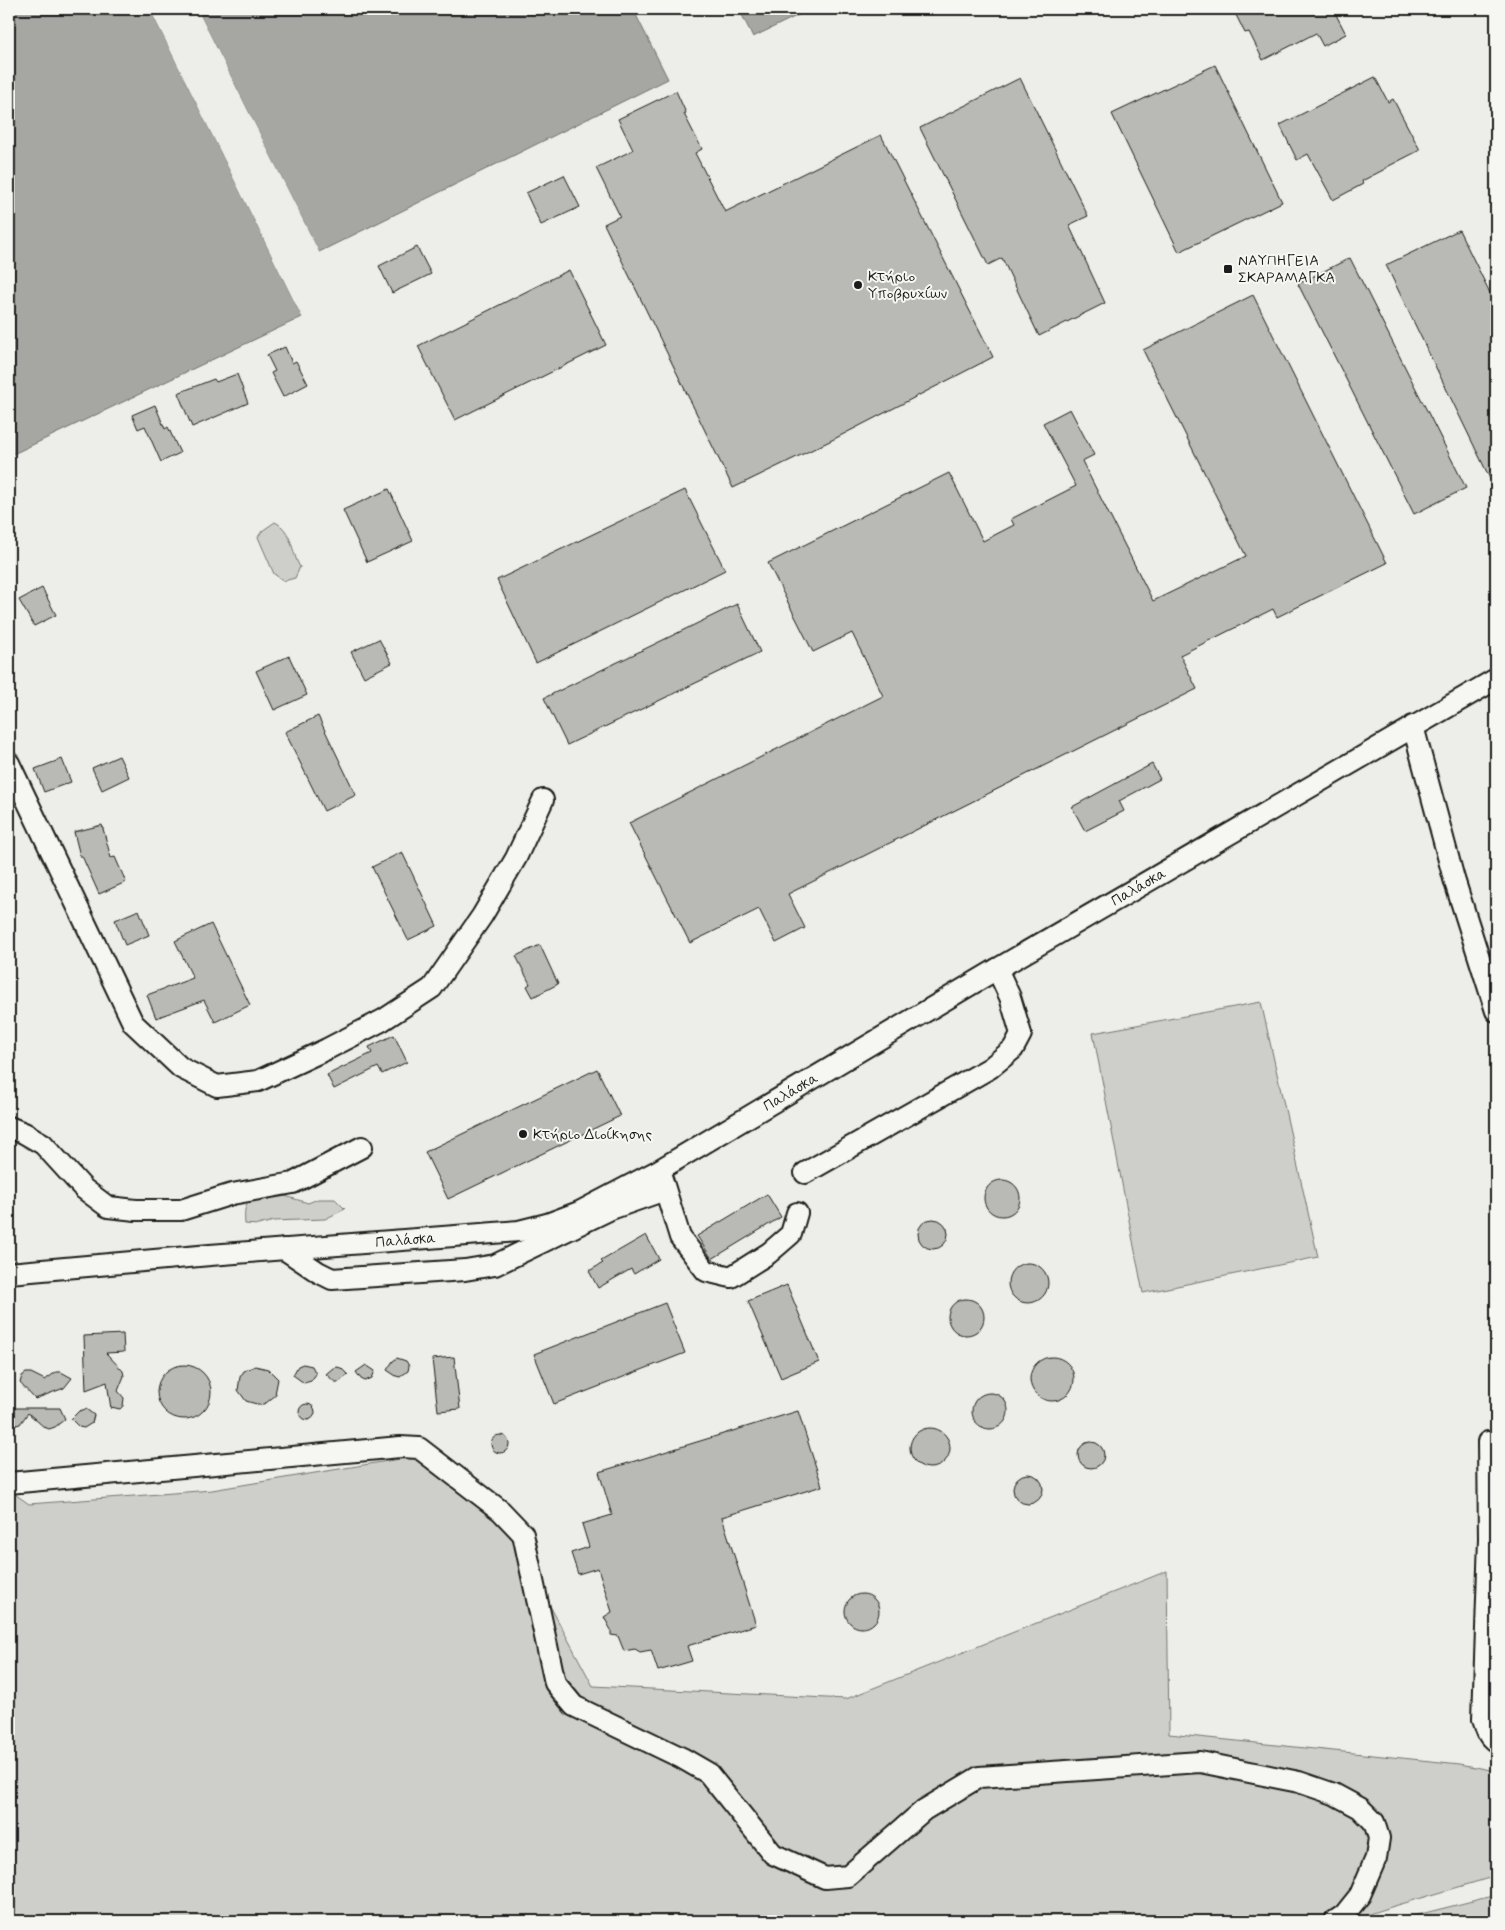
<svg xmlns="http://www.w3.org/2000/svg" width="1505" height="1930" viewBox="0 0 1505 1930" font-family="Mynerve,sans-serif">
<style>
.green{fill:#cececb;stroke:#757574}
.water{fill:#a6a6a3;stroke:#6f6f6d}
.pier{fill:#edede9}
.building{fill:#b9b9b6;stroke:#1c1c1c}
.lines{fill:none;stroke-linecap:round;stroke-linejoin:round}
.minor-casing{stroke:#1c1c1c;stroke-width:24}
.minor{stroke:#f6f6f2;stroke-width:20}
.poi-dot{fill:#1c1c1c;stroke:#f6f6f2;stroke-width:2}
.labels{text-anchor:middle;stroke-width:4;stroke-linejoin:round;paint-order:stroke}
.poi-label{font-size:15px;fill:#1c1c1c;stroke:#f6f6f2;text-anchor:start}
.street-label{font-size:15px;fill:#1c1c1c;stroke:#f6f6f2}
</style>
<rect width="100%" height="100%" fill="#edede9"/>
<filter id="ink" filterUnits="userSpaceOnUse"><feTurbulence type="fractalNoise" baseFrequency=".02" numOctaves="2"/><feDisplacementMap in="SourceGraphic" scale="10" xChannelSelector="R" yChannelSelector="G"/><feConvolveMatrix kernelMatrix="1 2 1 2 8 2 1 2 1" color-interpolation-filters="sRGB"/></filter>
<g filter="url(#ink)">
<!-- green -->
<g class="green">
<path d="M275,522c18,9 16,30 25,45l-5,11 -11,3 -10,-7 -16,-37 4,-6z"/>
<polygon points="1261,1002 1318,1257 1143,1293 1093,1033"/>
<path d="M260,1195l25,1 23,7 10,-4h17l10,10 -20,10 -51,2 -16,4 -13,-1c-1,-17 -1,-21 15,-29z"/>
<polygon points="424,1455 512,1535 593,1686 846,1699 1167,1571 1169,1734 1460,1764 1496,1771 1496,1876 1381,1910 1348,1921 9,1921 9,1490 29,1504 212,1490"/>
<polygon points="1496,1895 1496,1921 1393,1921"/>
</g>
<!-- water -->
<g class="water">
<polygon points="9,9 150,9 302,317 9,456"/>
<polygon points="197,9 633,9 668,79 319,252"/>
<polygon points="739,9 811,9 753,37"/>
</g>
<!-- pier -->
<g class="pier">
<polygon points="150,9 153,9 303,313 302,317"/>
<polygon points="195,9 197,9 319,252 319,255"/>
</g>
<!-- building -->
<g class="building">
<polygon points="1233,9 1333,9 1346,34 1323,46 1316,33 1263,60 1249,32 1245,33"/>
<polygon points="1215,65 1282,202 1179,252 1112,114"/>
<polygon points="1375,77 1388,102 1393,99 1420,150 1385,168 1385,169 1362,181 1363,184 1333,200 1308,154 1297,160 1280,125"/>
<polygon points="1020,78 1088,216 1069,225 1105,303 1039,336 1002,258 988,265 920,128"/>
<polygon points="676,91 686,113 684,114 702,149 695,153 725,212 881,135 993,357 834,439 733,488 604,224 620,216 596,168 633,150 618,119"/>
<polygon points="564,175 580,207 541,225 526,193"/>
<polygon points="1459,230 1496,305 1496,491 1386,265"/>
<polygon points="417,247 431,274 392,293 379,266"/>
<polygon points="1350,258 1466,488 1414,514 1298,284"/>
<polygon points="569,270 606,345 455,420 418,346"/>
<polygon points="1253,295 1387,563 1277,617 1273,609 1180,655 1197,689 788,894 805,928 776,943 759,909 690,943 629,823 883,696 852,633 813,652 768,563 949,473 983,541 1014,525 1011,519 1076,486 1043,423 1070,409 1094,455 1082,461 1153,601 1246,556 1143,350"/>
<polygon points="285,347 292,363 296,361 308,384 283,397 271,373 275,371 267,355"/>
<polygon points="237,374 248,403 192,427 178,393 214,379 216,382"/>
<polygon points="155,405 165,429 168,427 180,453 161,462 145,426 138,429 132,415"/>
<polygon points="389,489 413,541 367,562 343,510"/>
<polygon points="685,490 725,570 536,663 497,580"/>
<polygon points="42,588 56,615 34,626 19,600"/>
<polygon points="737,604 760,652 567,745 544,698"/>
<polygon points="379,639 392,663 364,677 351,652"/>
<polygon points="289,656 307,695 274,710 256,671"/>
<polygon points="318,716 356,795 324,811 285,732"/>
<polygon points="119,756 129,777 102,790 92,768"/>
<polygon points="62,759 71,782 44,792 35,769"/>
<polygon points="1152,764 1160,779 1119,801 1124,811 1085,831 1072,807"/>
<polygon points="102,825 111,858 115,857 126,882 99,894 82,856 80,856 74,832"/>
<polygon points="402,852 437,926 408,940 372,867"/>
<polygon points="139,910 149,935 125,945 115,920"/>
<polygon points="211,924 250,1005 215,1022 204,1000 156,1018 147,995 193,978 175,941"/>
<polygon points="540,945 558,984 533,997 527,986 530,984 516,956"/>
<polygon points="394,1035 407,1062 382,1074 378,1067 334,1089 327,1075 372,1053 369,1047"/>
<polygon points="597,1069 620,1116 448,1199 425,1152"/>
<circle cx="1002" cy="1198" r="18"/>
<polygon points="767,1194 781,1217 712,1259 697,1236"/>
<circle cx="933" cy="1234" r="15"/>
<polygon points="646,1235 659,1259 634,1274 631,1269 598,1288 589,1271 603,1263 601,1261"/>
<circle cx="1028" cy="1283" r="20"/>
<polygon points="787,1285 819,1362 781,1378 748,1301"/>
<circle cx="966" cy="1317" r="18"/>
<polygon points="665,1303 685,1353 554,1404 534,1354"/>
<polygon points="123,1334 124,1352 106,1353 123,1371 124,1376 118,1391 124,1398 123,1406 120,1409 111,1407 111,1409 107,1382 86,1390 84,1336"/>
<circle cx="1052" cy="1379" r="22"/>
<polygon points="454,1357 460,1409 438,1411 432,1359"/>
<polygon points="397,1358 406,1361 409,1366 408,1371 400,1377 396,1376 387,1370 393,1361"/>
<polygon points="303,1364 312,1366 316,1374 311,1381 304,1383 293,1375 298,1366"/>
<polygon points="366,1365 375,1371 372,1378 365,1381 361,1379 356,1372"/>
<circle cx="184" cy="1392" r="27"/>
<polygon points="255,1366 268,1369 278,1379 275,1394 277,1394 266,1403 260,1405 246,1401 238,1390 240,1377 244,1371"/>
<polygon points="337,1367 341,1368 348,1375 339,1382 335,1382 326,1374 333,1368"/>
<polygon points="56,1372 61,1372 72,1378 64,1388 35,1399 20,1383 22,1376 26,1373 31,1373 45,1380"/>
<circle cx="990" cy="1411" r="18"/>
<circle cx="307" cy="1412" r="8"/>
<polygon points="9,1408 60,1408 65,1419 55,1427 49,1429 44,1427 28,1413 20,1424 9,1427"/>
<polygon points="86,1409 94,1415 92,1423 84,1428 79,1427 71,1419 79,1411"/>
<polygon points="798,1411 822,1486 722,1517 756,1625 687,1646 692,1661 658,1671 651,1650 640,1652 635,1649 624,1651 618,1636 611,1635 611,1630 604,1617 612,1612 598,1568 578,1574 571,1553 589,1547 582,1524 612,1515 599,1472"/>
<circle cx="930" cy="1448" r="20"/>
<circle cx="500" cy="1444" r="9"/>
<circle cx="1091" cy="1455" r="13"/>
<circle cx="1028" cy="1489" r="15"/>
<circle cx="862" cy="1611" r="17"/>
</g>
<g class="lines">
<defs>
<g id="minor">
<polyline points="1413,726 1454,879 1496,1011"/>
<polyline points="9,763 133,1023 181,1068 217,1086 258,1081 327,1049 383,1020 432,988 482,916 516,858 543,800"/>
<polyline points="9,1127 24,1133 43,1144 84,1189 108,1207 136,1210 181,1210 232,1194 293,1183 362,1147"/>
<polyline points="805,1173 990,1068 1013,1049 1021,1034 1010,997 997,969"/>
<polyline points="662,1179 680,1237 706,1271 731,1277 769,1253 791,1234 797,1213"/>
<polyline points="284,1249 318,1272 332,1279 465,1270 495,1265 611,1209 665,1190"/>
<path id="s1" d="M9,1273l201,-18 309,-24 28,-7 32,-12 80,-42 338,-201 499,-290"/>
<path d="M1488,1442l1,96 -6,181c3,10 4,17 13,23"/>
<polyline points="9,1483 400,1447 419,1448 501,1511 523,1534 555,1683 574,1706 682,1758 708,1773 773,1854 825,1878 848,1876 924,1810 979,1777 1200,1762 1299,1782 1334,1794 1360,1808 1374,1822 1379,1838 1376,1858 1360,1895 1344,1915 1335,1921"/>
</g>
</defs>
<!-- minor casing -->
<use href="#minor" class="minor-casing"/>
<!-- minor -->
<use href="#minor" class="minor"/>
</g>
</g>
<!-- markers -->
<g class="poi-dot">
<rect x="1223" y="264" width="10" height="10" rx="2.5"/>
<circle cx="858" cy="285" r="5"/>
<circle cx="523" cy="1134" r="5"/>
</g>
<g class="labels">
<!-- poi labels -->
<g class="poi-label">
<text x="1238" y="265">ΝΑΥΠΗΓΕΙΑ<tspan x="1238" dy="17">ΣΚΑΡΑΜΑΓΚΑ</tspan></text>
<text x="868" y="281">Κτήριο<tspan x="868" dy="17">Υποβρυχίων</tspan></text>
<text x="533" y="1139">Κτήριο Διοίκησης</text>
</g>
<!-- street labels -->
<g class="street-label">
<text dy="5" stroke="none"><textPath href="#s1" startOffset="1222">Παλάσκα</textPath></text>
<text dy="5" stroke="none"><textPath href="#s1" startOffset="818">Παλάσκα</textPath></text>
<text dy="5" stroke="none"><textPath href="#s1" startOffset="398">Παλάσκα</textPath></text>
</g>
</g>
<!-- margin -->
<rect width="1505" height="1930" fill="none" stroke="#f6f6f2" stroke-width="30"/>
<rect x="15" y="15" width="1475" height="1900" fill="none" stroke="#1c1c1c" stroke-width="2" filter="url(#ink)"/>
</svg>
